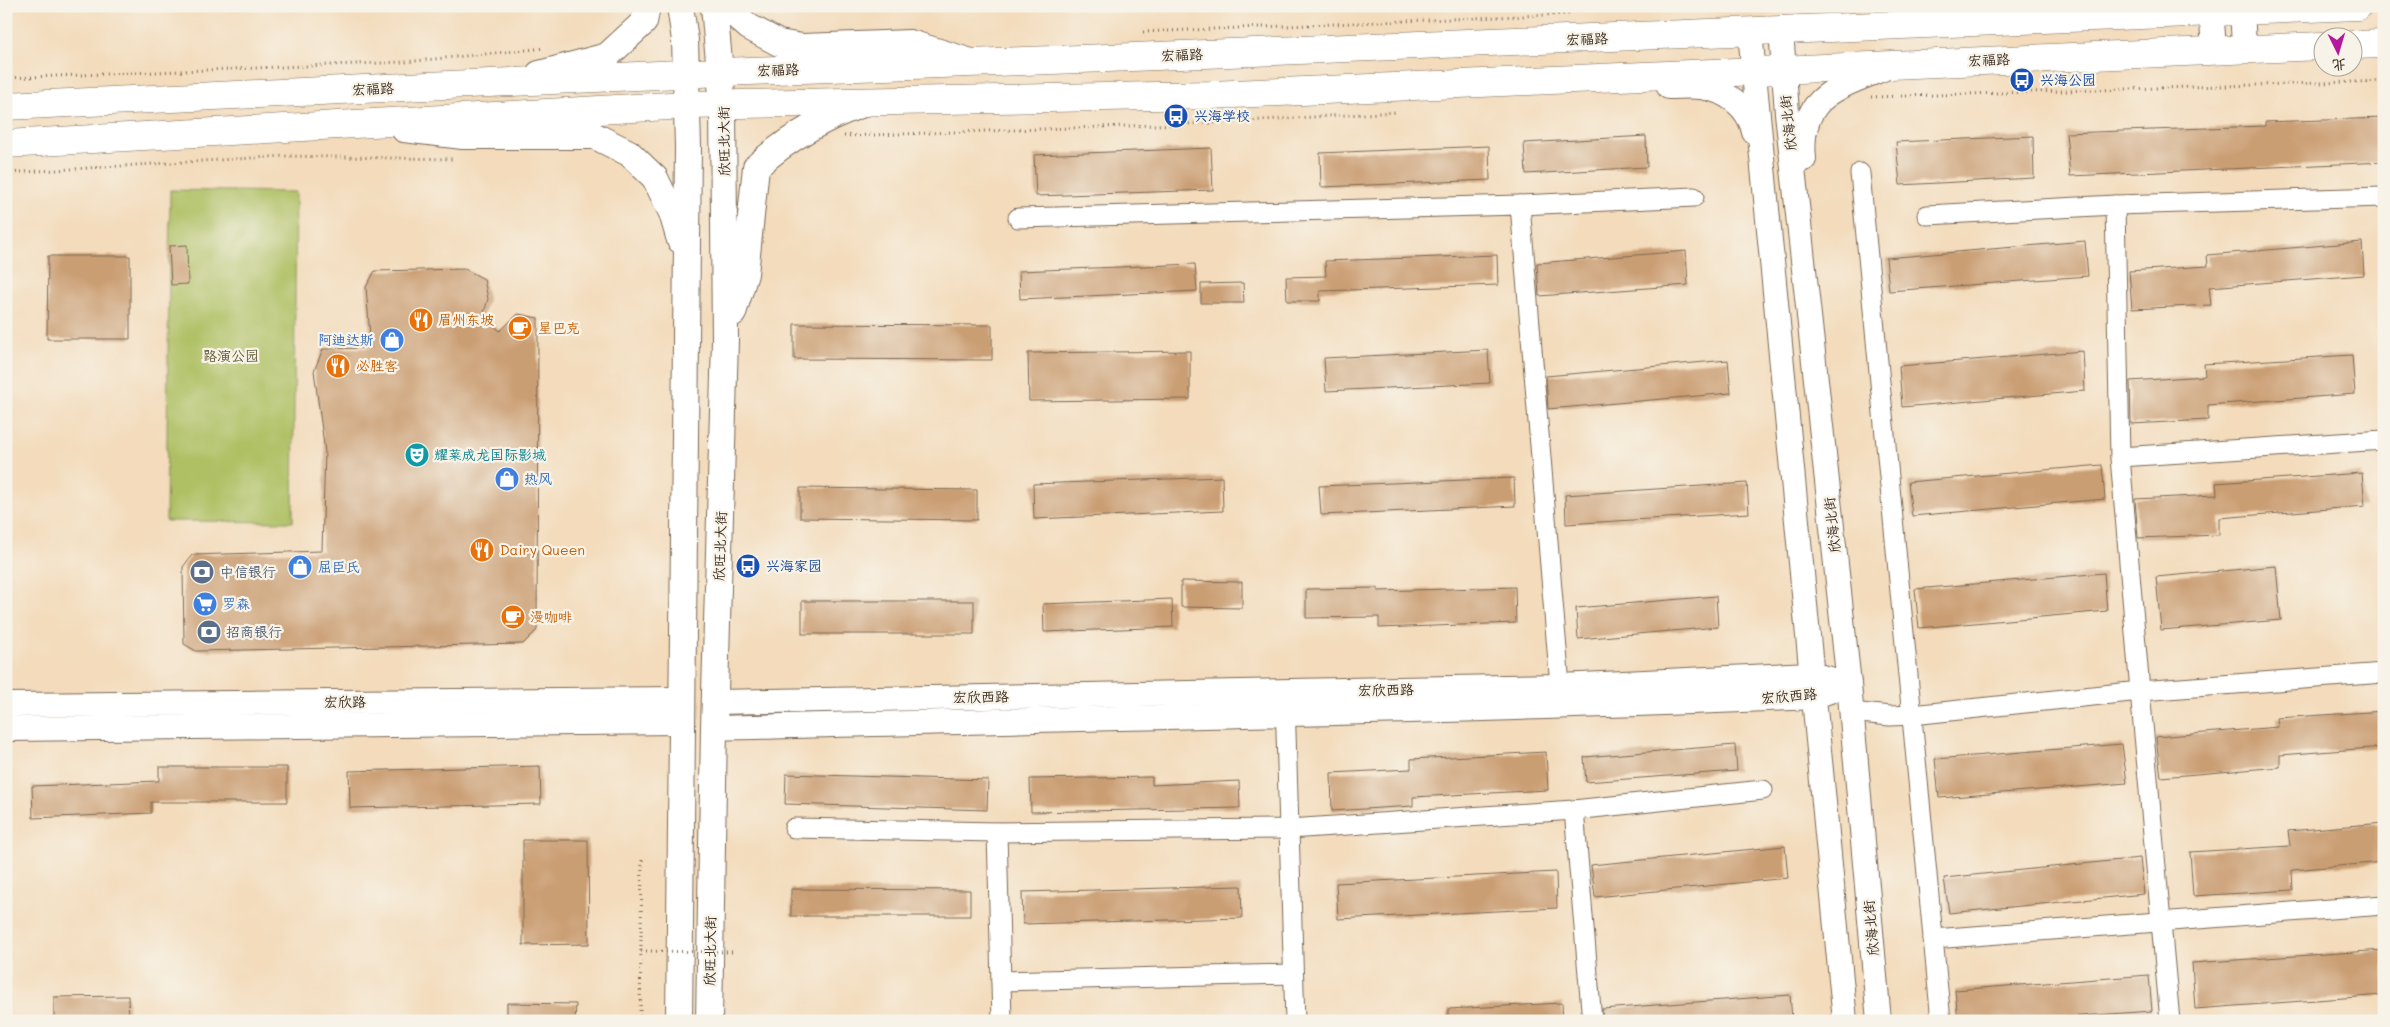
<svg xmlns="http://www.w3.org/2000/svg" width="2390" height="1027" viewBox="0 0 2390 1027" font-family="Mali,'LXGW WenKai TC',sans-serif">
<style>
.green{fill:#aec063;stroke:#747540}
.building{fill:#ca9e73}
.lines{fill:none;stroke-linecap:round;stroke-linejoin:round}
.minor-casing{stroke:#7b6855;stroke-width:21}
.tertiary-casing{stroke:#7b6855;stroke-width:26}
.secondary-casing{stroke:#7b6855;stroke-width:28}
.primary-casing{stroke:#7b6855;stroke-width:29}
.path{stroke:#7b6855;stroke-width:3;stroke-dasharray:1 4;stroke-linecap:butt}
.minor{stroke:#fff;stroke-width:19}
.tertiary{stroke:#fff;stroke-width:24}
.secondary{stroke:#fff;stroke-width:26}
.primary{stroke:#fff;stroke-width:28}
.path-bridge{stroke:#7b6855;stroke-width:3;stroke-dasharray:1 4;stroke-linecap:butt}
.labels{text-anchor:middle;stroke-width:4.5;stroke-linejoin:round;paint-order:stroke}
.street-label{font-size:14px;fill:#3b2a1e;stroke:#f7f3e8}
.transit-label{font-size:14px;fill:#164399;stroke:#f7f3e8;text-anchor:start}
.food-label{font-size:14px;fill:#c56008;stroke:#f7f3e8;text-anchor:start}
.shop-label{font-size:14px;fill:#366cbe;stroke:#f7f3e8;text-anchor:start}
.park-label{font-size:14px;fill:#5e5733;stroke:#f7f3e8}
.culture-label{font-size:14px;fill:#0d838f;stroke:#f7f3e8;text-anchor:start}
.service-label{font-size:14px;fill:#4e5e75;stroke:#f7f3e8;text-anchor:start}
</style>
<rect width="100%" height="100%" fill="#f7f3e8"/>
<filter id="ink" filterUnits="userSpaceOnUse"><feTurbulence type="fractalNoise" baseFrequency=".02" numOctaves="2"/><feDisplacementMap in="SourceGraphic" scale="10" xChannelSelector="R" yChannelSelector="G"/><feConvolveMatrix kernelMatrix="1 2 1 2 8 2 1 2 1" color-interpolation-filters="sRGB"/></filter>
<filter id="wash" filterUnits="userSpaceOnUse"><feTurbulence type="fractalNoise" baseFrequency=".0096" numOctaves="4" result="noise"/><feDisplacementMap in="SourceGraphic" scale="20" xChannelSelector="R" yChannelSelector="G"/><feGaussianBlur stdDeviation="1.12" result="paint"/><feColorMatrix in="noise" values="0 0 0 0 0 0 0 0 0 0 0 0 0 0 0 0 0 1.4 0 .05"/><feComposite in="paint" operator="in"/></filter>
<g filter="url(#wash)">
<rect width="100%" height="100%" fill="#f3dbbb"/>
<!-- green -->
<polygon class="green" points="170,190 296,192 293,522 166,521"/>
<g id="blocks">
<!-- building -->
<g class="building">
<polygon points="2384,118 2384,162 2070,176 2066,133 2265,126 2265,122"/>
<polygon points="1646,136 1647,167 1526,174 1524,143"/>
<polygon points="2033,136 2034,178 1900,185 1896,142"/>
<polygon points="1489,146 1490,180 1321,187 1320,153"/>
<polygon points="1211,148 1213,190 1036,196 1034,155"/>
<polygon points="2085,241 2088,276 1889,291 1886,258"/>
<polygon points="2362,242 2364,275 2209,287 2211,305 2132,309 2129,271 2208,266 2207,255"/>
<polygon points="187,245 188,284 171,285 169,246"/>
<polygon points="1686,251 1688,285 1539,296 1537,263"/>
<polygon points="1497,255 1498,285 1320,291 1320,301 1287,301 1286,277 1326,276 1325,261"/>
<polygon points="48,256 130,256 130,339 47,339"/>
<polygon points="1195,264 1197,291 1020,299 1019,271"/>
<polygon points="465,269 484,279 488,299 483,316 500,331 518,314 538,318 537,630 523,644 196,651 184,644 183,567 192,555 322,551 325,452 314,371 323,349 371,348 366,287 375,271"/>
<polygon points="1243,283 1244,303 1201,303 1201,284"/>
<polygon points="794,324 992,325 992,360 794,359"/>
<polygon points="1488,350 1490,383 1326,391 1324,358"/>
<polygon points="1190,351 1190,399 1029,401 1028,353"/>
<polygon points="2083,351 2085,391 1902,407 1899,366"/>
<polygon points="2352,355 2355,394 2208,405 2208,420 2131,424 2130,381 2205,376 2204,364"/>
<polygon points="1728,360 1731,393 1548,409 1546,376"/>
<polygon points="2102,465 2105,499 1912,516 1908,482"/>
<polygon points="2362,473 2365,506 2219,518 2219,535 2138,538 2135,499 2217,495 2216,483"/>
<polygon points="1222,477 1223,511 1034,519 1033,484"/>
<polygon points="1514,478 1515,506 1321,515 1319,486"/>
<polygon points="1747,483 1749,513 1566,524 1565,495"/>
<polygon points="800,488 977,490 977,520 800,518"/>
<polygon points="2276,566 2281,620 2161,630 2156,577"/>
<polygon points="2104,573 2107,611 1919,628 1915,589"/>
<polygon points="1181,581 1242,582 1242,608 1181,607"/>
<polygon points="1515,587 1516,623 1379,628 1379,617 1306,618 1306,589 1378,588 1378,591"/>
<polygon points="1716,596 1718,627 1578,639 1576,608"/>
<polygon points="1172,599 1173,627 1044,632 1043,604"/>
<rect x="802" y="601" width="172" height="33"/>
<polygon points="2384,711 2384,747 2280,755 2280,767 2161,777 2156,737 2278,727 2277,718"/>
<polygon points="2122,744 2127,783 1939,798 1935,759"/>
<polygon points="1735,745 1737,771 1586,782 1584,757"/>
<polygon points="1546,752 1548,790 1413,797 1413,806 1332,811 1331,773 1411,769 1411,759"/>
<polygon points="540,766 541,804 350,808 349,771"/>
<polygon points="159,767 287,767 287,802 151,802 151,813 33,818 32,786 159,781"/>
<polygon points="786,774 988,780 987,810 785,804"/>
<polygon points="1152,777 1152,785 1239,781 1240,808 1031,812 1030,779"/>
<polygon points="2384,823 2384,862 2292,870 2293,890 2193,896 2190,852 2290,846 2288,831"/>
<polygon points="523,840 588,840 589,944 523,945"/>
<polygon points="1785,846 1788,878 1595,897 1591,865"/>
<polygon points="2140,858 2144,894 1949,913 1944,878"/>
<polygon points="1556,872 1557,908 1338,919 1336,883"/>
<polygon points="1241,886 1242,918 1023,924 1022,892"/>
<polygon points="791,889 970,890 970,916 791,916"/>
<polygon points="2384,950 2384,995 2195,1009 2192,963"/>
<polygon points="2149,975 2152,1011 2011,1021 1958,1021 1955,990"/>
<polygon points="1790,995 1792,1019 1603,1021 1602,1009"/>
<polygon points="128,996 129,1021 54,1021 54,997"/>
<polygon points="507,1003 576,1004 575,1021 507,1021"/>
<polygon points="1562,1003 1563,1021 1448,1021 1448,1009"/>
</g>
</g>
</g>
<g filter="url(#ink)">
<use href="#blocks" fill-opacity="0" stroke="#7b6855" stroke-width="1"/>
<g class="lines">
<defs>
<g id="minor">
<polyline points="1860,173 1941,1021"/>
<polyline points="1520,205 1694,197"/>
<polyline points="1927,215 2115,205 2384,197"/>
<polyline points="1018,218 1520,205 1560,686"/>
<polyline points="2120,457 2384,440"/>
<polyline points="1285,700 1295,1021"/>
<polyline points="1851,712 1890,716 1912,715 2140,691 2120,457 2115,205"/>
<polyline points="1574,810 1592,1021"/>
<polyline points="794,828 997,832 1289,829 1574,810 1763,790"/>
<polyline points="997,832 1002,1021"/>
<polyline points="1933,939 2384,905"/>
<polyline points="1001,981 1293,974"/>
<polyline points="2170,1021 2140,691 2384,673"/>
</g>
<g id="tertiary">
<polyline points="2211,6 2214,50"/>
<polyline points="2242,6 2244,49"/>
<polyline points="1781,30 1787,113 1849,684 1879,1021"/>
<polyline points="1750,32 1845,1021"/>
<path d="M1669,87c10,0 22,-1 32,0 25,3 48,20 53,45"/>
<path d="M1804,159c-6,-61 31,-71 79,-90"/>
<polyline points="715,702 1560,686 1811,674 1849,684"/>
<polyline points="6,705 683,699"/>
<path d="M714,728c366,-10 733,-15 1099,-31l36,-13"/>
<polyline points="6,729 683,722"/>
</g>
<g id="secondary">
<polyline points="730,6 733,13 749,27 779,43 802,47 910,43 968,61"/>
<polyline points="539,74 607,56 644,22 647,6"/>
<polyline points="404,129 463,136 595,136 629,153 655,178 672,213 680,240"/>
<path d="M733,313l12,-39 11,-107c32,-29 67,-49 107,-63"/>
<polyline points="679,1021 688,147 685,40 680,6"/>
<polyline points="709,1021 714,728 725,340 723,106 714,6"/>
</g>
<g id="primary">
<polyline points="2352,45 2384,44"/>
<polyline points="6,106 721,72 1108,58 2358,6"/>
<polyline points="6,144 687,105 1211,95 2322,46"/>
</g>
</defs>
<!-- minor casing -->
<use href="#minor" class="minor-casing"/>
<!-- tertiary casing -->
<use href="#tertiary" class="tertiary-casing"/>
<!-- secondary casing -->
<use href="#secondary" class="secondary-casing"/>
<!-- primary casing -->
<use href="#primary" class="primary-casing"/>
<!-- path -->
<g class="path">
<polyline points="1143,32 1569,14"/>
<polyline points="6,78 405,62 545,48"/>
<polyline points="1871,97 2384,81"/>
<polyline points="844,136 1212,123 1397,112"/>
<polyline points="6,173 285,156 453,159"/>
<polyline points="640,1021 642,860"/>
</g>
<!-- minor -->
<use href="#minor" class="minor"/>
<!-- tertiary -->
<use href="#tertiary" class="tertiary"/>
<!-- secondary -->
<use href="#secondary" class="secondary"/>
<!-- primary -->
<use href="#primary" class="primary"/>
<!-- path-bridge -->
<polyline class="path-bridge" points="641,951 733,952"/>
</g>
</g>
<!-- icons -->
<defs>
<symbol id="bus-disc" viewBox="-11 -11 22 22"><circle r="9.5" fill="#1a4fb4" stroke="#f7f3e8"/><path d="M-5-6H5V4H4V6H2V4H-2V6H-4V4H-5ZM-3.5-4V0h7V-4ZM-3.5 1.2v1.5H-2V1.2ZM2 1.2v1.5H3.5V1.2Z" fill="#fff"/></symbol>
<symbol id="restaurant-disc" viewBox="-11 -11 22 22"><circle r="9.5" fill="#e8710a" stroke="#f7f3e8"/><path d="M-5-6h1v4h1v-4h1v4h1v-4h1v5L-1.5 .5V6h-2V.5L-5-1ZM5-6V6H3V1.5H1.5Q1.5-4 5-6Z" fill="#fff"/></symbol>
<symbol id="cafe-disc" viewBox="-11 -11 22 22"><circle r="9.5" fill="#e8710a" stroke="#f7f3e8"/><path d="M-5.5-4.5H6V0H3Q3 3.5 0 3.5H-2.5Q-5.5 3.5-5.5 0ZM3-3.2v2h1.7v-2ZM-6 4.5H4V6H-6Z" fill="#fff"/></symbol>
<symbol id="shop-disc" viewBox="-11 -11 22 22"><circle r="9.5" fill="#3f7fe0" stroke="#f7f3e8"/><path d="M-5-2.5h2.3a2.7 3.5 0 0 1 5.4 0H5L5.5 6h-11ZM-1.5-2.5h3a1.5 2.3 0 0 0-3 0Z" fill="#fff"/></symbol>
<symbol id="theatre-disc" viewBox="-11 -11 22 22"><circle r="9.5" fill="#0f9aa8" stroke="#f7f3e8"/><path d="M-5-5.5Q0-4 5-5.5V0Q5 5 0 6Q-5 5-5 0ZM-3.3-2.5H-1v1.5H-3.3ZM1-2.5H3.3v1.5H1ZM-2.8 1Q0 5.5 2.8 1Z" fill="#fff"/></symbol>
<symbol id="bank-disc" viewBox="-11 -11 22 22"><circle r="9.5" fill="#5c6f8a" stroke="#f7f3e8"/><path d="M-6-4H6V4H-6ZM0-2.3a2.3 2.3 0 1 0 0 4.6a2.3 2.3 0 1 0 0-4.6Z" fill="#fff"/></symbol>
<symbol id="supermarket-disc" viewBox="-11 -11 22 22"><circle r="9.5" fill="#3f7fe0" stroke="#f7f3e8"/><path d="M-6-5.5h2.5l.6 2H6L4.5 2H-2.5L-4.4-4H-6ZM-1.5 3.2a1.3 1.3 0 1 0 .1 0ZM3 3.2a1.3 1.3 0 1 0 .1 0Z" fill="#fff"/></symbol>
</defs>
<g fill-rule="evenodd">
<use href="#bus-disc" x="2008" y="66" width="28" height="28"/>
<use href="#bus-disc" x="1162" y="102" width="28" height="28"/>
<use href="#restaurant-disc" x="407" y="306" width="28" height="28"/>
<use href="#cafe-disc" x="506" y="314" width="28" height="28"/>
<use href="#shop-disc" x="378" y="326" width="28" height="28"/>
<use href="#restaurant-disc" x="324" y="352" width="28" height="28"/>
<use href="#theatre-disc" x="403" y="441" width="28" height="28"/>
<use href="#shop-disc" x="493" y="465" width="28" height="28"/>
<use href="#restaurant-disc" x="468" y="536" width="28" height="28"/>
<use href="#bus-disc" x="734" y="552" width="28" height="28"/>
<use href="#shop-disc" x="286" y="553" width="28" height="28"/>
<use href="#bank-disc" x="188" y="558" width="28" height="28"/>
<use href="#supermarket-disc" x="191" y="590" width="28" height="28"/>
<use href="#cafe-disc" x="499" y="603" width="28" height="28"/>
<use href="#bank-disc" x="195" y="618" width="28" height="28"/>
</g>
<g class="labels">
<!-- street labels -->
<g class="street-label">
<text transform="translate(1587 39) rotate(-2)" y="5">宏福路</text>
<text transform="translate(1182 55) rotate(-3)" y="5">宏福路</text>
<text transform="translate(1989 60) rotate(-3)" y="5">宏福路</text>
<text transform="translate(778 70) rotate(-2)" y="5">宏福路</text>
<text transform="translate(373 89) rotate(-3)" y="5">宏福路</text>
<text transform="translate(1788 123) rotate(-96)" y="5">欣海北街</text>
<text transform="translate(724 141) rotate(-91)" y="5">欣旺北大街</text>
<text transform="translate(1832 525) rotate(-96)" y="5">欣海北街</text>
<text transform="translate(720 546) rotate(-88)" y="5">欣旺北大街</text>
<text transform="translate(1386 690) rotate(-1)" y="5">宏欣西路</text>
<text transform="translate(1789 696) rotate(-5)" y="5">宏欣西路</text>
<text transform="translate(981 697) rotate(-1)" y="5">宏欣西路</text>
<text transform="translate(345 702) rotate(-1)" y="5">宏欣路</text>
<text transform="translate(1871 928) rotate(-95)" y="5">欣海北街</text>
<text transform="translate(710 951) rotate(-89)" y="5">欣旺北大街</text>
</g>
<!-- transit labels -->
<g class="transit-label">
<text x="2040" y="85">兴海公园</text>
<text x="1194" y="121">兴海学校</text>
<text x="766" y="571">兴海家园</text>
</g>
<!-- food labels -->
<g class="food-label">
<text x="438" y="325">眉州东坡</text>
<text x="538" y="333">星巴克</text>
<text x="356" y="371">必胜客</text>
<text x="500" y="555">Dairy Queen</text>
<text x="530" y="622">漫咖啡</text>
</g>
<!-- shop labels -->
<g class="shop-label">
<text x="374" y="345" text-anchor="end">阿迪达斯</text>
<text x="524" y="484">热风</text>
<text x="318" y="572">屈臣氏</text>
<text x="222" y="609">罗森</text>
</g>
<!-- park labels -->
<g class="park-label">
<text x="231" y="361">路演公园</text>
</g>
<!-- culture labels -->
<g class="culture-label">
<text x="434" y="460">耀莱成龙国际影城</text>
</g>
<!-- service labels -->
<g class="service-label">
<text x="220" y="577">中信银行</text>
<text x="226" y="637">招商银行</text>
</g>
</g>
<!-- margin -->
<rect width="2390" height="1027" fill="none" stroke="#f7f3e8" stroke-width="25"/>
<!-- north arrow -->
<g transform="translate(2338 52) rotate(175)"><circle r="24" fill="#f7f3e8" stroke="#aca397"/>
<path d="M0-4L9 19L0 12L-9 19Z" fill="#b5179e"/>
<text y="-8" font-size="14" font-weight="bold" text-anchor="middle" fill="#3b2a1e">北</text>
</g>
</svg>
